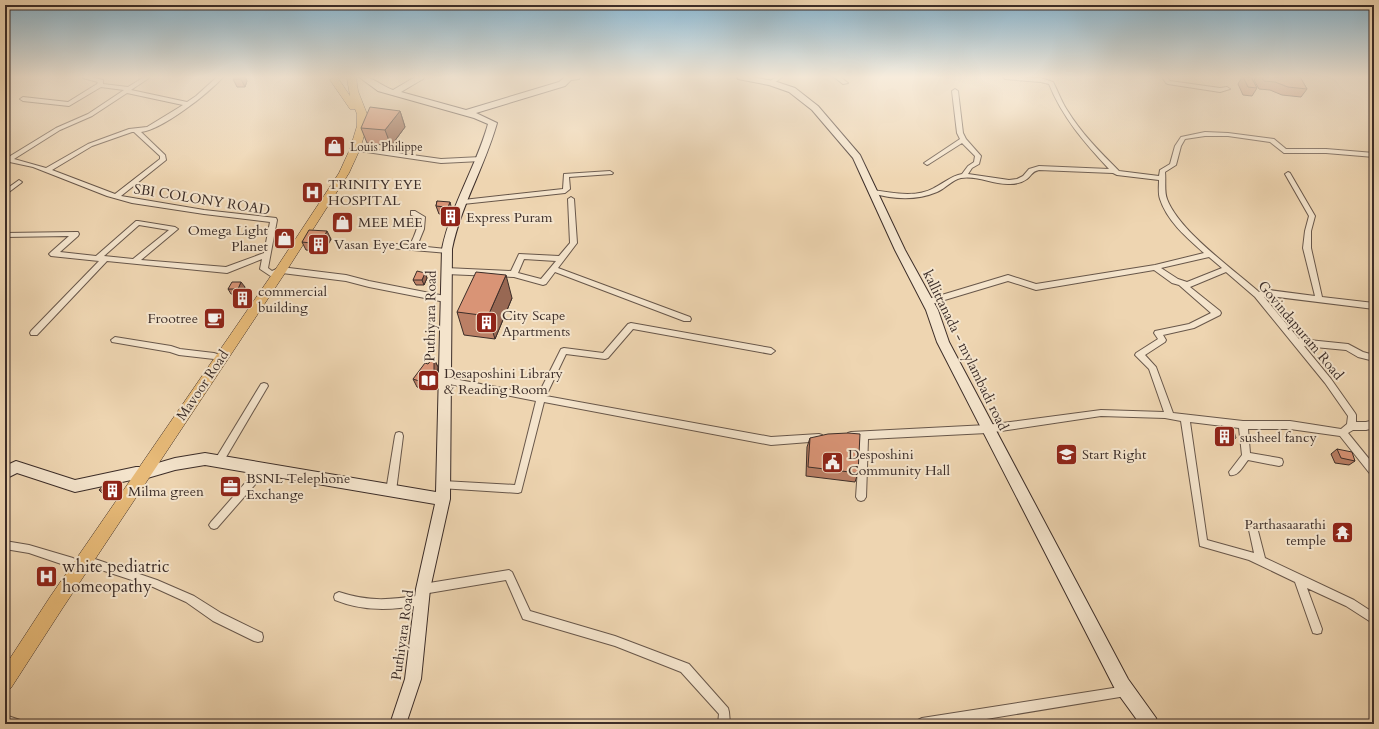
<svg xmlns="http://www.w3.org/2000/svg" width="1379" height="729" viewBox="0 0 1379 729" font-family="Cardo,serif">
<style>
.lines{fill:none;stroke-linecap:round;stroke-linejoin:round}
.street-casing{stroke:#68574a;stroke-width:2}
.secondary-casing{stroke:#3c2d28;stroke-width:2}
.primary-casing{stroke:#3c2d28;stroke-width:1}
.street{fill:#f4e4cc;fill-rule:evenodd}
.secondary{fill:#f4e4cc;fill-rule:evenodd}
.primary{fill:#e7ba78;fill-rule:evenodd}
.wall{fill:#bb7f65;stroke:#3c2d28}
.shaded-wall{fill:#986853;stroke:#3c2d28}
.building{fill:#d99476;stroke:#3c2d28}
.labels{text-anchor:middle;stroke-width:4;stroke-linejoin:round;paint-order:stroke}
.far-poi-label{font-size:12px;fill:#3c2d28;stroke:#f4e4cc;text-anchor:start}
.poi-label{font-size:14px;fill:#3c2d28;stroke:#f4e4cc;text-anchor:start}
.street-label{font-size:14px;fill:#3c2d28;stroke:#f4e4cc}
.near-poi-label{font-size:17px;fill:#3c2d28;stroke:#f4e4cc;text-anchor:start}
</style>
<rect width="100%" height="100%" fill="#eed5b1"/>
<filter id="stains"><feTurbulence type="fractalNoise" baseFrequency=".005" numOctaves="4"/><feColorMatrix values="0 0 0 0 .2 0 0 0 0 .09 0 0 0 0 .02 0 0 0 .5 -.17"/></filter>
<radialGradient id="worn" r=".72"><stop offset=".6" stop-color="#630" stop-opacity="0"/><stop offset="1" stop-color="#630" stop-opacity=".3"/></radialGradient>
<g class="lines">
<defs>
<g id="street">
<path d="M83,77h7l13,3v4l25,3 16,-10h5v1l-18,12 56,12 9,-6 21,-19h6c-14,16 -61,53 -82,55l24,23 1,5 -45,36 83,14 72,8 1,2 -9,48 4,3 9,-4 65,8 23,6 76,15 3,1 1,2 -1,2 -3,1 -76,-15 -23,-6 -64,-8 -10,4 -12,-8 2,-10 -35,14 -120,-12 -70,74h-6l-1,-2 1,-2 68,-70 -48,-5 -2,-2 2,-2 18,-16 -64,1v-4l71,-1h2l1,2 -1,2 -18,16 36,4 40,-35h2l37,6 3,2 -37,31 85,7 38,-14 6,-31 -66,-8 -72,-11 -25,-7 -74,-29 -28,-6v-4l2,1 49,-30 32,-14 36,-24 -23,-3 -32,19 -46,-5 -3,-2 3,-2 45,5 29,-18 1,-2 -15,-4zM127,93l56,12 -36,22 -18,2 -41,15 -42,24 -32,-9 46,-29 32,-14zM132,132h2l26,24v3l-45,35 -63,-24 40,-24zM139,225l30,5 -36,29 -29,-3z"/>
<polygon points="776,77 782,77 773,84 769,84 769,82"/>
<polygon points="834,77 840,77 848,83 843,84"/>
<path d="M1003,77l38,1 12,4c5,9 8,19 14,28 14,23 33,42 52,61l40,5 1,-6 10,-6 5,-18 6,-9 24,-5 23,1 46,6 12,10h40l48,4v4l-48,-4h-42l-14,-11 -42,-6h-23l-20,3 -4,7 -5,19 -11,7c1,8 -1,20 2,27 12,32 66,70 92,93l10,-2 46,6 -12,-48 2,-17 4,-15 -24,-42 3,-2 2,1 25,43 -4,15v17l11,49 52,6v6l-105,-13 -5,1 35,42 49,5 15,8 11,3v6l-16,-4 -12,-7 -42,-4 27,33 24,34 1,2v7h10l8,-2v8l-8,2h-13l-5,3 26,32v11l-3,-1 -31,-39 -50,-7h-42l2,24 29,5 3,1 1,3 -1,3 -3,1 -31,-6c-5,6 -10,17 -18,15l-1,-3 13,-17 -3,-27 -49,-6 17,118 47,13 -5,-23 2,-3 3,-1 3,1 8,31 89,42 20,13v11l-28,-18 -39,-18 15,41 -1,4 -4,1 -4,-1 -18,-51 -46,-22 -49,-14 -19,-125 -16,-3 -64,-2 -114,17 -119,6 -2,58 -2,3 -3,1 -3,-1 -2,-3 4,-58h-12l-1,-3 1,-3 3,-1 136,-7 114,-15 63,2 -15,-43 -14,-14 1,-2 22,-14 -4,-6 1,-2 34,-7 22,-11 -32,-28 -7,-2 -18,-13 -118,20 -28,-9 -80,24 -3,-1 -1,-2 1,-2 83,-25 28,9 119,-19 49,-12c-17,-15 -37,-32 -44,-54 -2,-6 -1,-13 -1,-19l-42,-5 -4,-2 -74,-3c-8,2 -6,4 -12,9 -4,3 -11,5 -17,5 -16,1 -33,-9 -49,-6 -9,2 -15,10 -24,14 -21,9 -45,7 -66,1l-1,-1 3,-2c20,3 43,8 61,-2 10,-5 17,-12 28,-14l6,-8 6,-4 1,-6 -13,-13 -33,21 -2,1 -3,-2 36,-24 -3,-6 -5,-42 3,-2 3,2 5,42 3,6 15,17 -2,8 -7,4 -4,6 41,6 8,-1 6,-3 6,-7 10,-3 70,3c-24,-26 -47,-52 -60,-85l-8,-2 -36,-3zM1209,257l13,11 -35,14 -9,-3 -17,-11zM1226,272l29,25 70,86 23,33 -1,8 -6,5 -51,-8h-47l-70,-8 -17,-46 -11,-12 20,-13 1,-2 -3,-5 31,-7 26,-13 1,-2 -1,-2 -30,-24z"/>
<polygon points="1162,77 1167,77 1170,81 1220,88 1227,87 1230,89 1220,92 1168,84 1166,83"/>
<polygon points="355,147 441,159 481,157 484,159 481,161 441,163 353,150 353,148"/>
<polygon points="610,171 613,173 612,174 569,177 570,189 565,193 463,204 460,202 463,200 563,189 564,174"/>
<polygon points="19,180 22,182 21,183 5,195 5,190"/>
<path d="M571,197l3,2 3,44 -19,25 132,49 1,2 -1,2h-6l-129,-49 -9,12 -3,1 -29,-8 -68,-3 -4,-3 4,-3 65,3 8,-17 40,2 11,-13 -2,-44zM524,259l32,2 -15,18 -23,-6z"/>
<path d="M411,211h4l10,6 -1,12 -7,17 29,3h2l2,2 -2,2 -70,-6 -1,-2 1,-2h2l30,2c4,-8 8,-17 9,-27l-8,-3z"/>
<polygon points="631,323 771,348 775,351 771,354 633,329 608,358 605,359 566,354 546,396 771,437 819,434 822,435 823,438 822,441 771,445 544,402 521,492 518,493 440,488 438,485 440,482 443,481 515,485 536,401 444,383 441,382 440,380 441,378 444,377 538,395 561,349 564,348 603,353 628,324"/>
<polygon points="115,337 171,346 180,349 214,353 217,354 218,356 217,358 214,359 179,355 170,352 112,342 111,340"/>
<polygon points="264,383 267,384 268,386 222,464 219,465 216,464 215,461 216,458 261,384"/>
<polygon points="399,432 402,433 403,436 396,491 394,494 391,495 388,494 386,491 395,436 396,433"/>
<polygon points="263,465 266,466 267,469 266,472 217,528 214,529 211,528 209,525 211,522 260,466"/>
<polygon points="5,541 29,545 73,558 76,560 78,563 76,566 73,568 29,553 5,549"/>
<polygon points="83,555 157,580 194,596 221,613 262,633 263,637 262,641 258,642 254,641 213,621 186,602 153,587 80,563 78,560 80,557"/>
<polygon points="509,570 512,572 530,611 615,636 689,664 728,708 729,712 730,724 718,724 719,714 681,672 615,646 523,619 506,580 423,594 419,592 418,589 419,586 423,584"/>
<path d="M339,592c30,10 52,8 83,3l4,2 1,3 -1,3 -4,2c-30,5 -57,7 -87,-5l-1,-3 1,-3z"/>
<polygon points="1126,686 1130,687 1131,691 1130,695 1126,696 956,724 916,724 918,720 922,718"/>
<polygon points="5,715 20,720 22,724 5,724"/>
</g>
<g id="secondary">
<path d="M359,77c12,-2 22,9 34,13l22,-13h9l-1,2 -22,13 65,18 93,-28 6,-5h15l-1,2 -8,1 -6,6 -89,27 21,10c-12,43 -36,82 -45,126l-2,250 -20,90 -9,90 -15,45h-16l15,-45 11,-90 19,-85 -230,-39 -30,5 -31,9h-8l-61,13 -58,-19 -12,6v-13l11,-5 59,19 61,-13h8l31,-9 30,-5 231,39 6,-243c9,-44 34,-82 46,-125l-14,-6 -96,-27z"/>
<polygon points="737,77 751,77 774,81 795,88 818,106 860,155 905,250 938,310 949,342 1128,679 1156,718 1158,724 1140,724 1116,691 937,342 926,310 895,250 853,158 812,110 789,92 769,85 738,79"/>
</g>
<polygon id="primary" points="335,77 338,78 350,96 347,78 348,77 356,77 358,91 367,114 367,126 360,149 349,173 285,273 62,609 11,688 5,691 5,666 50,597 277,267 339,173 350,149 357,126 357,114 355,109 350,109 330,80"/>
</defs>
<!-- street casing -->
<use href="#street" class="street-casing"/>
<!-- secondary casing -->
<use href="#secondary" class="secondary-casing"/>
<!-- primary casing -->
<use href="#primary" class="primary-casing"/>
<!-- street -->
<use href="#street" class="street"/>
<!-- secondary -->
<use href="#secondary" class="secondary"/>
<!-- primary -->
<use href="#primary" class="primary"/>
</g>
<!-- wall -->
<g class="wall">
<polygon points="235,77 245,77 247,81 245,87 237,87 233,79"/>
<polygon points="1242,77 1251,77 1257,88 1252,96 1243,95 1238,84"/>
<polygon points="1256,77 1300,77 1307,89 1301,97 1282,95 1270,90 1259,89 1254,80"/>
<polygon points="400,111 405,127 391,146 367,143 361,128"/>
<polygon points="437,201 452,210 449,220 445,220 443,214 439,214 436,206"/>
<polygon points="331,239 324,252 306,250 302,242"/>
<polygon points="425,273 427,278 424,285 416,285 413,280"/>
<polygon points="245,287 241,295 231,294 228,289"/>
<polygon points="512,298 495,339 464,335 457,312"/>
<polygon points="434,359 438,367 437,378 428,390 417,387 413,379 428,364"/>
<polygon points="1221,426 1236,438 1231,443 1220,441 1216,431"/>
<polygon points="810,438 858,473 855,482 806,476 807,447"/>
<polygon points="1337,449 1355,461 1349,465 1335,463 1331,454"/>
<polygon points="115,482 120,487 114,495 104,495 99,490"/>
</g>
<!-- shaded-wall -->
<g class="shaded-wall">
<polygon points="242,77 245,77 247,81 245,87 241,79"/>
<polygon points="400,111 405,127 391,146 385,130"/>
<polygon points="450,202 452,210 449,220 446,212"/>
<polygon points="327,231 331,239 324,252 320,244"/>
<polygon points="425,273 427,278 424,285 422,280"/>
<polygon points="506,275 512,298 495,339 488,316"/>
<polygon points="241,282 245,287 241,295 238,289"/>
<polygon points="434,359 438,367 437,378 428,390 425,383"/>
<polygon points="115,482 120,487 114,495 108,490"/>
</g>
<!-- building -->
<g class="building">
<polygon points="235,77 242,77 241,79 233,79"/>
<polygon points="1243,77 1251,77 1257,88 1248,87"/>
<polygon points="1261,77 1300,77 1307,89 1288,87 1275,82 1264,81"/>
<polygon points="370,107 400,111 385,130 361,128"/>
<polygon points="437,201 450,202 446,212 442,212 445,207 436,206"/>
<polygon points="309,230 327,231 320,244 302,242"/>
<polygon points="417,271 425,273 422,280 413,280"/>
<polygon points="476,272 506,275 488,316 457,312"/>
<polygon points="232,282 241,282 238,289 228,289"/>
<polygon points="432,359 434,359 434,370 425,383 413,379 425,363 428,364"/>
<polygon points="1221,426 1233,428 1236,438 1225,436"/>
<polygon points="848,433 860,434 858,473 808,467 810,438 828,434"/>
<polygon points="1337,449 1352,452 1355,461 1341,458"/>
<polygon points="106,482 115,482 108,490 99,490"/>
</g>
<!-- sky -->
<linearGradient id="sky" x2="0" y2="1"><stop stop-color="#88b6d1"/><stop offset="0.43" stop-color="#f7ecdc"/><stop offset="1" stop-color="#f7ecdc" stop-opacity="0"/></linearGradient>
<rect width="1379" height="179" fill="url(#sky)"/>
<!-- icons -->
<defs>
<symbol id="shop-square" viewBox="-11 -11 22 22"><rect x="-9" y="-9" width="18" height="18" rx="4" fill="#8f2418" stroke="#f4e4cc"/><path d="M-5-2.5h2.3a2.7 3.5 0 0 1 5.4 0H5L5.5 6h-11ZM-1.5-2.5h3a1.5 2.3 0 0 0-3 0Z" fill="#fff"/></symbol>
<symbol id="hospital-square" viewBox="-11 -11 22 22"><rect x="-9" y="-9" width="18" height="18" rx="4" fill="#8f2418" stroke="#f4e4cc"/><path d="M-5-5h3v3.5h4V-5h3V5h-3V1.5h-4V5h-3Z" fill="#fff"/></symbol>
<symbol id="building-square" viewBox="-11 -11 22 22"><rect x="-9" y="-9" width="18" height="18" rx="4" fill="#8f2418" stroke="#f4e4cc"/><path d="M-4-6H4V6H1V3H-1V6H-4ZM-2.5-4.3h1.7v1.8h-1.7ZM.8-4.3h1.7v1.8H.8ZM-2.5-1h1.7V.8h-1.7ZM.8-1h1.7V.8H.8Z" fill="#fff"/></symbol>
<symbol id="cafe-square" viewBox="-11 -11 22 22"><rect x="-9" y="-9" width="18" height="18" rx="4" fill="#8f2418" stroke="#f4e4cc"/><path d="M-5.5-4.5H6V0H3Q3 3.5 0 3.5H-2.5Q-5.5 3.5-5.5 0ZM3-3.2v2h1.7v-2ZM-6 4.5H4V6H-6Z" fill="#fff"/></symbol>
<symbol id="library-square" viewBox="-11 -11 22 22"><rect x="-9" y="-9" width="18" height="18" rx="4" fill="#8f2418" stroke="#f4e4cc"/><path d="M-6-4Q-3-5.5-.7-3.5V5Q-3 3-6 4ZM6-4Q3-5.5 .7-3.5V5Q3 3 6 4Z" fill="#fff"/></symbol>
<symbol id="school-square" viewBox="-11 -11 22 22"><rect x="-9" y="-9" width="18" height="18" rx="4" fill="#8f2418" stroke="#f4e4cc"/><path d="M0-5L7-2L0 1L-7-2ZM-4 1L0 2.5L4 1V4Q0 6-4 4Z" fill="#fff"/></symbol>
<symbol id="civic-square" viewBox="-11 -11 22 22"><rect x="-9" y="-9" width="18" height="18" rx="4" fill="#8f2418" stroke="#f4e4cc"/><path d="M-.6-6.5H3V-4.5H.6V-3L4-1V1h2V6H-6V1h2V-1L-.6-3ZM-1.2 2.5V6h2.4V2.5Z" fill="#fff"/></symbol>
<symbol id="office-square" viewBox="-11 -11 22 22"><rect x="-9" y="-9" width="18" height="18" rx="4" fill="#8f2418" stroke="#f4e4cc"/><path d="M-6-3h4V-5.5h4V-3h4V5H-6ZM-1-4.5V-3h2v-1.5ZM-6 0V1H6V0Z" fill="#fff"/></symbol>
<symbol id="temple-square" viewBox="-11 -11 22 22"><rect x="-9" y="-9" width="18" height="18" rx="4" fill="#8f2418" stroke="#f4e4cc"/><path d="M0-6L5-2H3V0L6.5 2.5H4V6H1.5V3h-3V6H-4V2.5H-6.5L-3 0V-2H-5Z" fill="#fff"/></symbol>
</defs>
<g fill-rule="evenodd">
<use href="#shop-square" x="322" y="134" width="25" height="25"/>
<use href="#hospital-square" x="300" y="180" width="25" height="25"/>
<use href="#building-square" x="438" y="204" width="25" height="25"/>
<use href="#shop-square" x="330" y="210" width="25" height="25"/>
<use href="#shop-square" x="272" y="226" width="25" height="25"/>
<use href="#building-square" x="306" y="232" width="25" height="25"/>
<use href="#building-square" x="230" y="286" width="25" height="25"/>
<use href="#cafe-square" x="202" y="306" width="25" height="25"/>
<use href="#building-square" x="474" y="310" width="25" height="25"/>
<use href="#library-square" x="416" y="368" width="25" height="25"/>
<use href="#building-square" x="1212" y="424" width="25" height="25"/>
<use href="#school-square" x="1054" y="442" width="25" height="25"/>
<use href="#civic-square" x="820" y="450" width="25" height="25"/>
<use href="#office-square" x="218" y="474" width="25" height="25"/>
<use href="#building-square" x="100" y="478" width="25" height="25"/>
<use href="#temple-square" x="1330" y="520" width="25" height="25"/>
<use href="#hospital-square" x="34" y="564" width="25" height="25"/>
</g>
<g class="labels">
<!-- far-poi labels -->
<g class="far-poi-label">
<text x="350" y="151">Louis Philippe</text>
</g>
<!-- poi labels -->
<g class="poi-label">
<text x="328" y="189">TRINITY EYE<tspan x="328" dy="16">HOSPITAL</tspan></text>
<text x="466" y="222">Express Puram</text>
<text x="358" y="227">MEE MEE</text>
<text x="268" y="235" text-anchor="end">Omega Light<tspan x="268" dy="16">Planet</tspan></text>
<text x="334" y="249">Vasan Eye Care</text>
<text x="258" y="296">commercial<tspan x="258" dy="16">building</tspan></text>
<text x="502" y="320">City Scape<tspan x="502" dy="16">Apartments</tspan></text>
<text x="198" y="323" text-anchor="end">Frootree</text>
<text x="444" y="378">Desaposhini Library<tspan x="444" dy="16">&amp; Reading Room</tspan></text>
<text x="1240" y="442">susheel fancy</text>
<text x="848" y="459">Desposhini<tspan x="848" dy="16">Community Hall</tspan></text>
<text x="1082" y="459">Start Right</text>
<text x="246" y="483">BSNL Telephone<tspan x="246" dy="16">Exchange</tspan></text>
<text x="128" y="496">Milma green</text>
<text x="1326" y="529" text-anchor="end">Parthasaarathi<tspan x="1326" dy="16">temple</tspan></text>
</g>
<!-- street labels -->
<g class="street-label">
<text transform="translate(202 199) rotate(9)" y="5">SBI COLONY ROAD</text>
<text transform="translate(430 316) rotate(-89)" y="5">Puthiyara Road</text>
<text transform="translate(1301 330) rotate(50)" y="5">Govindapuram Road</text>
<text transform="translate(966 350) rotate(64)" y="5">kallittanada - mylambadi road</text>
<text transform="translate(202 385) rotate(-56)" y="5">Mavoor Road</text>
<text transform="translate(402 635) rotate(-82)" y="5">Puthiyara Road</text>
</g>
<!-- near-poi labels -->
<g class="near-poi-label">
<text x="62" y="572">white pediatric<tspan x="62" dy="20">homeopathy</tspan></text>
</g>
</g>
<!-- margin -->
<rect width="1379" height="729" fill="none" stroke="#eed5b1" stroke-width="20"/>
<rect x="6" y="6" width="1367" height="717" fill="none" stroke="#3c2d28" stroke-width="2"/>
<rect x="10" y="10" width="1359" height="709" fill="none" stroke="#3c2d28"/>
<rect width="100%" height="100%" filter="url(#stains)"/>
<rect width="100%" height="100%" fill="url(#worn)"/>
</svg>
